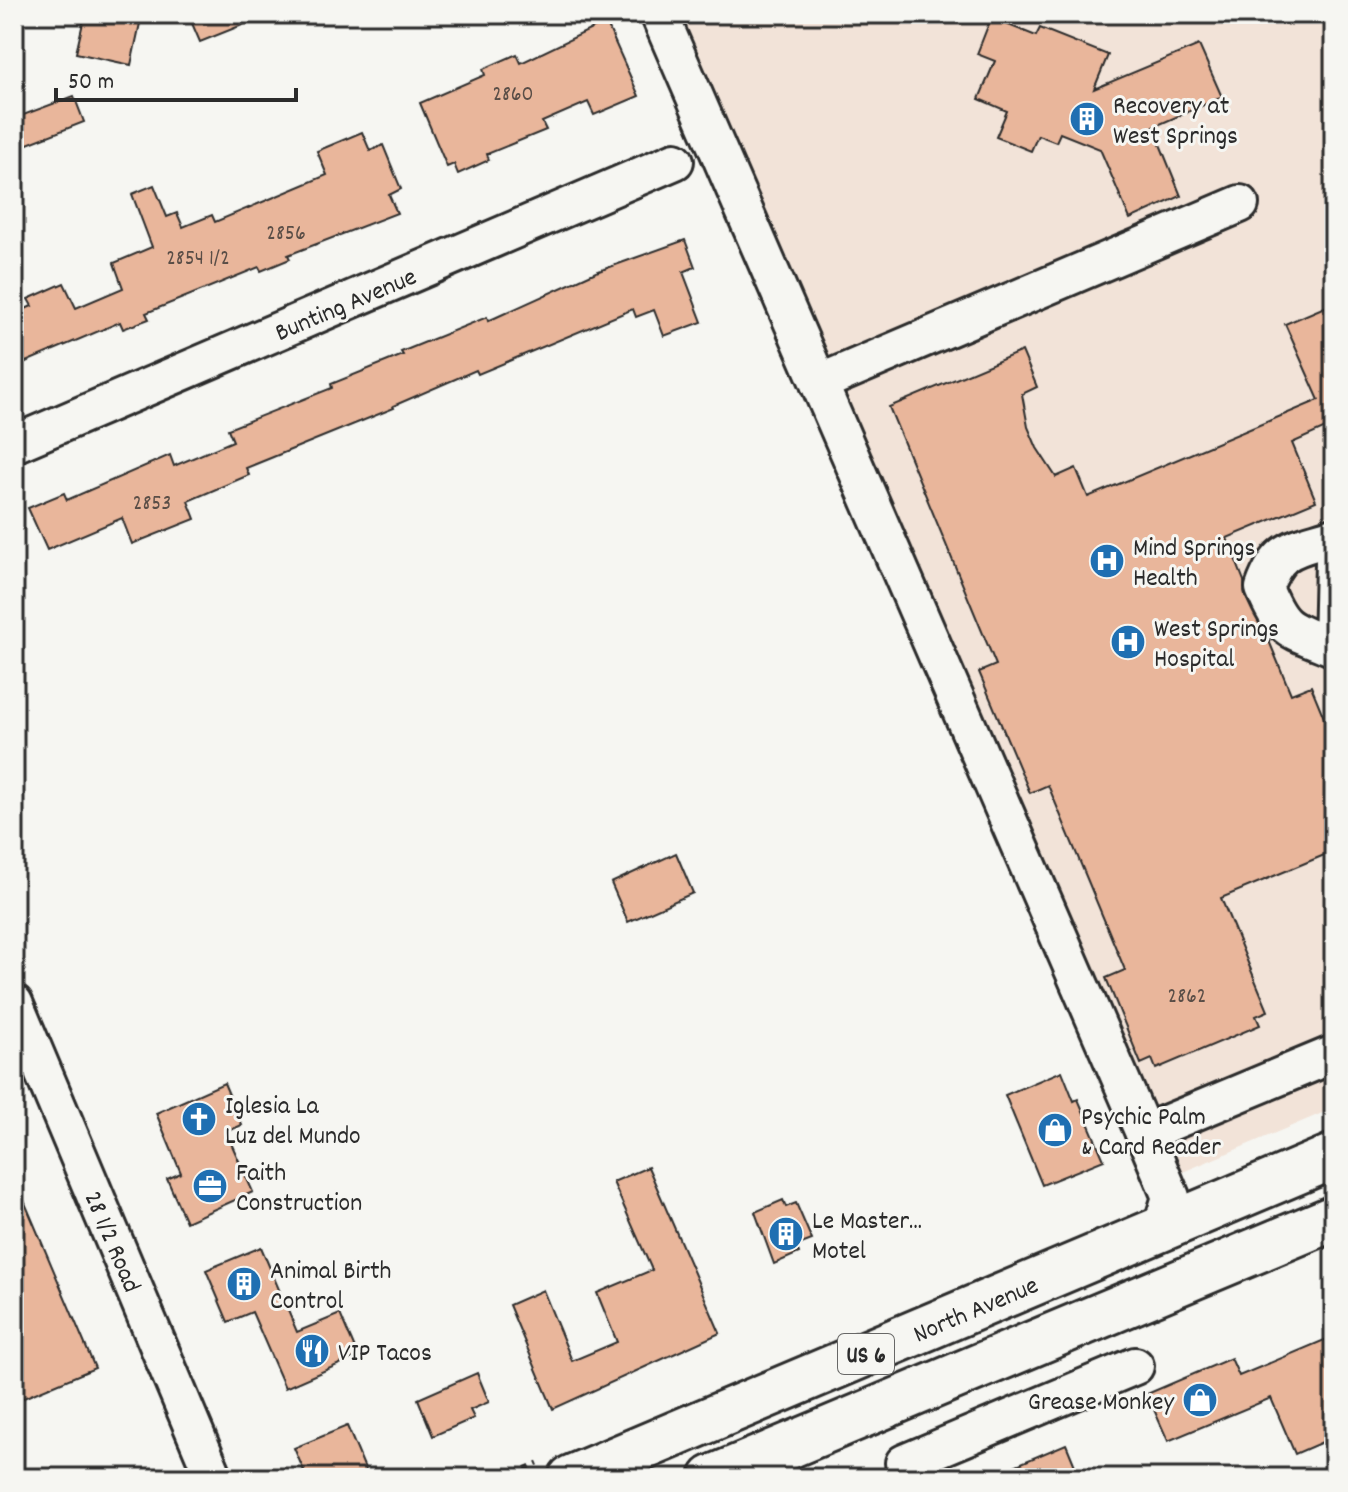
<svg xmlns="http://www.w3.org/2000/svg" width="1348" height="1492" viewBox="0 0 1348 1492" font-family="Dekko,sans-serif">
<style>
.built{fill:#f2e3d8}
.building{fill:#e9b69b;stroke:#2b2b2b;stroke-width:2}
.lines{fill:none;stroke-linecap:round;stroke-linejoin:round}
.minor-casing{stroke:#2b2b2b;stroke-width:42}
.major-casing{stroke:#2b2b2b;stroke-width:50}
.path{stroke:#2b2b2b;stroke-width:5;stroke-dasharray:6 6;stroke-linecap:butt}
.minor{stroke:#f6f6f2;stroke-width:36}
.major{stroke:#f6f6f2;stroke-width:44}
.labels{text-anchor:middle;stroke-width:6;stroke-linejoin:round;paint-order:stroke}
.number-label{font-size:22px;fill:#5a4e47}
.shield{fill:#f6f6f2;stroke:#686867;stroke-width:2}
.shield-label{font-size:24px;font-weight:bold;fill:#2b2b2b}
.poi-label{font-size:26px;fill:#2b2b2b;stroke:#f6f6f2;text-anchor:start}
.street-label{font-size:26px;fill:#2b2b2b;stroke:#f6f6f2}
</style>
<rect width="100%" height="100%" fill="#f6f6f2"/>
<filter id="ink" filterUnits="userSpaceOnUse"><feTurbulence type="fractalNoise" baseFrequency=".0125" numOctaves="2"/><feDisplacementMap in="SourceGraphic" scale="16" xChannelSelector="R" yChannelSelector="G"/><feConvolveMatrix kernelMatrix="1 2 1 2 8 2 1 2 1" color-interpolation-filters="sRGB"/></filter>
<g filter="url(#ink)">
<!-- built -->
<polygon class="built" points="648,14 1334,14 1334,1108 1145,1188"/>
<!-- building -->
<g class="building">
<polygon points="85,14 142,14 131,65 76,53"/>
<polygon points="188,14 267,14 267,15 200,42"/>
<polygon points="991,18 1036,36 1040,28 1108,55 1094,89 1199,45 1222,97 1153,127 1181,196 1130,219 1100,149 1060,133 1056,142 1038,135 1031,151 996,137 1007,111 979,99 995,61 977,54"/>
<polygon points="606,22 639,96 594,115 588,102 542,122 546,130 487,154 489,160 458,174 454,164 447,167 420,103 485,75 483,69 517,54 521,63"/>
<polygon points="74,96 84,122 25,145 15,118"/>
<polygon points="362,132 370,151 383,145 401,189 389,195 397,213 288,255 290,259 261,271 259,267 146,313 149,319 123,329 120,322 14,367 14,314 32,306 28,299 64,283 76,308 123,288 114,263 152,247 132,194 154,185 167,217 177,213 183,227 212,215 215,222 327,175 317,151"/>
<polygon points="685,240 695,267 683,272 702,322 664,336 654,310 636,317 633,309 478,374 476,370 393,406 394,408 246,468 249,475 188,501 195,519 132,544 122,518 47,550 28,508 64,493 67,500 170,455 174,466 233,441 228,429 332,388 331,384 403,355 401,352 487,317 488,321 596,272"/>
<polygon points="1334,303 1334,436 1330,426 1292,443 1316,501 1227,538 1244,581 1245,596 1267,636 1291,694 1311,686 1334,742 1334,851 1221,898 1268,1011 1256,1016 1260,1025 1156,1069 1152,1059 1141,1064 1106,978 1125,970 1048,785 1030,793 979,672 996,665 889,407 1022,351 1037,387 1022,394 1028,427 1037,448 1056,477 1076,468 1088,497 1319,400 1285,324"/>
<polygon points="676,853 693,893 628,922 611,883"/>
<polygon points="1062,1071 1074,1101 1078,1099 1104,1160 1042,1185 1005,1095"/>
<polygon points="224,1083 242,1125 226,1132 253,1192 186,1222 167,1179 181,1173 156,1113"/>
<polygon points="648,1167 720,1333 553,1409 509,1305 543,1290 572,1361 617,1342 597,1293 652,1270 613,1182"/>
<polygon points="14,1177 95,1368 14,1402"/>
<polygon points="783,1200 786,1207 796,1203 812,1240 796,1246 799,1253 774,1264 755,1212"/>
<polygon points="261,1247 297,1332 340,1314 358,1356 285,1388 252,1312 228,1322 206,1270"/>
<polygon points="1334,1336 1334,1437 1295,1454 1271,1398 1168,1441 1147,1394 1231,1358 1239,1376"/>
<polygon points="477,1373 489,1402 470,1410 474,1418 433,1436 418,1399"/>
<polygon points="347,1426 369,1478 307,1478 294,1448"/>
<polygon points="1066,1444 1080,1478 986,1478"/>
</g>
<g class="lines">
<defs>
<g id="minor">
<polyline points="659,14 1144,1133"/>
<polyline points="819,383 1240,204"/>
<polyline points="14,444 675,161"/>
<path d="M1334,536c-39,13 -55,10 -70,52 18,45 26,41 68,59l2,-85"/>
<polyline points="14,1003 214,1478"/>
<polyline points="1161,1229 1171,1197 1144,1133 1334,1054"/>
<polyline points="904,1463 1135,1366"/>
</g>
<g id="major">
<polyline points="571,1478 1334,1156"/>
<polyline points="712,1478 1334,1218"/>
</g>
</defs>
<!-- minor casing -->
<use href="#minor" class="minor-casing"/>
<!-- major casing -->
<use href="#major" class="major-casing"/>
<!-- path -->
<polyline class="path" points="503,1478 538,1463"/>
<!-- minor -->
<use href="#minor" class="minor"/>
<!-- major -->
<use href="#major" class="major"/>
</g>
</g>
<!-- icons -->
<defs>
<symbol id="building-disc" viewBox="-11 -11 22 22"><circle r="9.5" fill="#1f6fb2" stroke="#f6f6f2"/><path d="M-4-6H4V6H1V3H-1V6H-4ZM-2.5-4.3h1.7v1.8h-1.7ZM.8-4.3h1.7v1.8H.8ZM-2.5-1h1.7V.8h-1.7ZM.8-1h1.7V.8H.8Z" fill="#fff"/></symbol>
<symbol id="hospital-disc" viewBox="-11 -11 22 22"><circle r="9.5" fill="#1f6fb2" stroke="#f6f6f2"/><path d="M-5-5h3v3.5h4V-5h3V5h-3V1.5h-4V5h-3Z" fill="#fff"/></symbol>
<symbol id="church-disc" viewBox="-11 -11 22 22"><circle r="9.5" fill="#1f6fb2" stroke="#f6f6f2"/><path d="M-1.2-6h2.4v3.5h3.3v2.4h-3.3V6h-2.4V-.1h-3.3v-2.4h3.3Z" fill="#fff"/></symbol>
<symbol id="shop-disc" viewBox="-11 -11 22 22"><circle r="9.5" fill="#1f6fb2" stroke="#f6f6f2"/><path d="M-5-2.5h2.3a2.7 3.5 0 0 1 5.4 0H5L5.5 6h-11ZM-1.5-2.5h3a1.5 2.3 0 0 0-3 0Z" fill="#fff"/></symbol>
<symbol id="office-disc" viewBox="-11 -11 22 22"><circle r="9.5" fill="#1f6fb2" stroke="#f6f6f2"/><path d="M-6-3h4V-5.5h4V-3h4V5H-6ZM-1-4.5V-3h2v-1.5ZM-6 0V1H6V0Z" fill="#fff"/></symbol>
<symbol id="restaurant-disc" viewBox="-11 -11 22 22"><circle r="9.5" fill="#1f6fb2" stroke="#f6f6f2"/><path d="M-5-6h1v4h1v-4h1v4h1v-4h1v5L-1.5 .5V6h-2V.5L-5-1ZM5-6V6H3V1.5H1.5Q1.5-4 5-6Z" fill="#fff"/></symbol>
</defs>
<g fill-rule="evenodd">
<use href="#building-disc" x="1067" y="99" width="40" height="40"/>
<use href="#hospital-disc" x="1087" y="541" width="40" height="40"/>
<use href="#hospital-disc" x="1108" y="622" width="40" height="40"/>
<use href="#church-disc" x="179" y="1099" width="40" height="40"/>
<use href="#shop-disc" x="1035" y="1110" width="40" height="40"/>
<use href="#office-disc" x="190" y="1166" width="40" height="40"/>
<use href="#building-disc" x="766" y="1214" width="40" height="40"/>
<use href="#building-disc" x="224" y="1264" width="40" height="40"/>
<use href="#restaurant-disc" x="292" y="1331" width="40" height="40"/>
<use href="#shop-disc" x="1180" y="1380" width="40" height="40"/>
</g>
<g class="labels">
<!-- number labels -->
<g class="number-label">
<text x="513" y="100">2860</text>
<text x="286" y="239">2856</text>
<text x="198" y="264">2854 1/2</text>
<text x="152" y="509">2853</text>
<text x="1187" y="1002">2862</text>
</g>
<!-- shield labels -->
<rect class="shield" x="838" y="1334" width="56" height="40" rx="6"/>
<g class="shield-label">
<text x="866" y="1362">US 6</text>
</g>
<!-- poi labels -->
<g class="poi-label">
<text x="1113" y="113">Recovery at<tspan x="1113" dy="30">West Springs</tspan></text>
<text x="1133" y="555">Mind Springs<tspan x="1133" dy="30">Health</tspan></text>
<text x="1154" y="636">West Springs<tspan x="1154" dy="30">Hospital</tspan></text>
<text x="225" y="1113">Iglesia La<tspan x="225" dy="30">Luz del Mundo</tspan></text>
<text x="1081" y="1124">Psychic Palm<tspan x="1081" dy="30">&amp; Card Reader</tspan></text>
<text x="236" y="1180">Faith<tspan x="236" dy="30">Construction</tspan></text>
<text x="812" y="1228">Le Master...<tspan x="812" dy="30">Motel</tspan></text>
<text x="270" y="1278">Animal Birth<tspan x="270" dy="30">Control</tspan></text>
<text x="338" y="1360">VIP Tacos</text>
<text x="1174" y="1409" text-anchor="end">Grease Monkey</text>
</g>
<!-- street labels -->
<g class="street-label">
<text transform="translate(345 303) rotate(-23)" y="9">Bunting Avenue</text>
<text transform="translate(114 1241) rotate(67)" y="9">28 1/2 Road</text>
<text transform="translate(975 1308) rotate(-23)" y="9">North Avenue</text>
</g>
</g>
<!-- margin -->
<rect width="1348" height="1492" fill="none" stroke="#f6f6f2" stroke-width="48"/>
<rect x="24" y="24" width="1300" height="1444" fill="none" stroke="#2b2b2b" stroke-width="3" filter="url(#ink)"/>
<!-- scale -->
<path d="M56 88v12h240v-12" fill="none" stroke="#2b2b2b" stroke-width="4"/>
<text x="68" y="88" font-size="24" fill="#2b2b2b" stroke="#f6f6f2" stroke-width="6" paint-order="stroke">50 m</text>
</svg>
